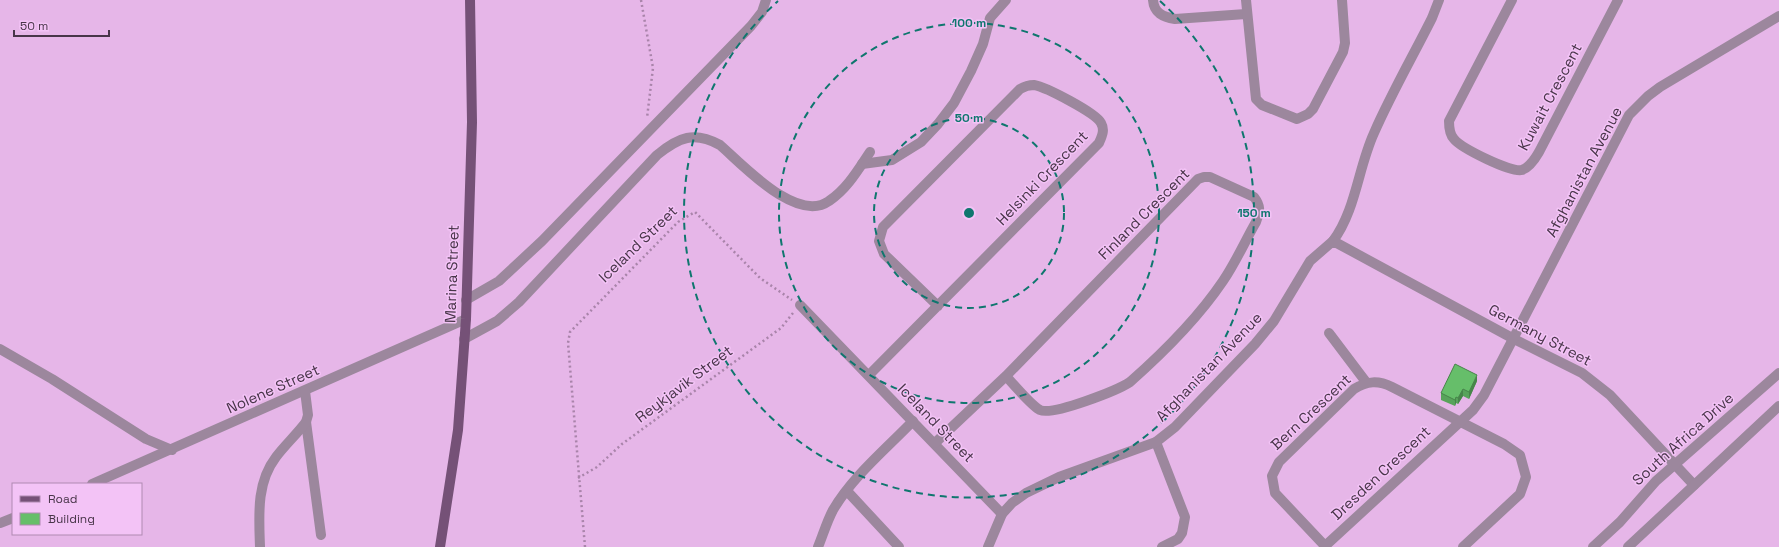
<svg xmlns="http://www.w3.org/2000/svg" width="1779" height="547" viewBox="0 0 1779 547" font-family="'Space Grotesk',sans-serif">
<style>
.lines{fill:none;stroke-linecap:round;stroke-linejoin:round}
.path{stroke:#a984aa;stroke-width:2.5;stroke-dasharray:2 3;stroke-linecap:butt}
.minor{stroke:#9c879d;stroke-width:10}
.major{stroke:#755177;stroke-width:10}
.wall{fill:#58a35b}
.shaded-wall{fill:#47854a}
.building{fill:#66be6a;stroke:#47854a}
.ring{fill:none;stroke:#0f766e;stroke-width:2;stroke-dasharray:7 5}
.labels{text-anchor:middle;stroke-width:3;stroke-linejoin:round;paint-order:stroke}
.street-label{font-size:15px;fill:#483549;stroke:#f3c3f6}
.centre{fill:#0f766e;stroke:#f3c3f6;stroke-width:2}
.ring-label{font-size:12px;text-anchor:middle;font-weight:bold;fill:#0f766e;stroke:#f3c3f6;stroke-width:3;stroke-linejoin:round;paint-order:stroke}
</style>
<rect width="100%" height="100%" fill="#e6b6e8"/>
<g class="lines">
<!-- path -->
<g class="path">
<polyline points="641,0 653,68 647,118"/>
<polyline points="578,478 597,467 622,444 781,328 793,313"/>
<polyline points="585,547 568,343 570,332 678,222 695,212 760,278 792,300"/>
</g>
<!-- minor -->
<g class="minor">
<path d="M1153,0c1,13 10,17 22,19l71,-5"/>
<polyline points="1246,0 1256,99 1262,105 1297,119 1308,114 1313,109 1343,52 1345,43 1342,0"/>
<path d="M1512,0l-63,121c0,6 1,14 5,18 7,9 57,34 68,31 8,-3 13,-11 17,-18l79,-152"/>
<polyline points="862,164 892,160 921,142 938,124 954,103 971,71 983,44 990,18 1006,0"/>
<path d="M1333,241c23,-31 25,-73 41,-108 17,-39 39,-77 58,-115l7,-18"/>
<polyline points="466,300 499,281 542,241 751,26 762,12 766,0"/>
<polyline points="800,305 1002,514"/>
<polyline points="1329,333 1366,382"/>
<path d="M464,339l33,-18 22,-19 138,-147c22,-18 37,-24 63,-10 23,20 77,79 109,56 18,-12 29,-31 41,-49"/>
<polyline points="0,349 52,379 146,439 172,450"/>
<path d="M869,375l230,-232c3,-7 6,-13 2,-20 -5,-10 -55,-36 -67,-38 -5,0 -9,1 -14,4l-137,138 -4,14 5,13 54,52"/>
<polyline points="306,422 321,535"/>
<polyline points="1156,442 1185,517 1182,533 1178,539 1162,547"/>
<path d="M935,443l71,-67 192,-197 6,-2h6l44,20c7,9 6,14 2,25 -11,19 -20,40 -33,59 -25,37 -59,71 -93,101 -12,8 -77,34 -90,28 -8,-4 -27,-26 -34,-34"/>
<polyline points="92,484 466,319"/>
<polyline points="847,491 899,547"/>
<polyline points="0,523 13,518"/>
<path d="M1325,546l-50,-53 -3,-17 7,-14 75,-73c13,-8 24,-9 38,-2l112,57 16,11 6,22 -6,17 -57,53"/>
<path d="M260,547c-1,-31 -4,-64 16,-90 9,-12 21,-23 30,-35l2,-7 -3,-24"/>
<path d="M818,547c5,-12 9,-26 15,-37 20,-34 53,-61 80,-89"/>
<polyline points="988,547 1002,514 1012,503 1026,493 1059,477 1156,442 1175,427 1255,344 1274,321 1310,261 1333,241 1514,339 1582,373 1610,395 1694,485"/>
<polyline points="1324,547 1473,410 1484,395 1629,115 1648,96 1660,87 1779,16"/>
<polyline points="1593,547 1620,522 1656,481 1779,373"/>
<polyline points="1628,547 1779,406"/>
</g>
<!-- major -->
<polyline class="major" points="440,547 458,430 466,319 472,122 470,0"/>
</g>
<!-- wall -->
<polygon class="wall" points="1477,381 1469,399 1463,396 1458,404 1456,403 1455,406 1441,400 1441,393"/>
<!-- shaded-wall -->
<g class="shaded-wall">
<polygon points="1477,375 1477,381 1469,399 1469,392"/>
<polygon points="1463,389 1463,396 1458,404 1458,398"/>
<polygon points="1456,397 1456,403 1455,406 1455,400"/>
</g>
<!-- building -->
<polygon class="building" points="1455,364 1477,375 1469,392 1463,389 1458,398 1456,397 1455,400 1441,393"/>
<!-- distance rings -->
<g class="ring">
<circle cx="969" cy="213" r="95"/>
<circle cx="969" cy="213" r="190"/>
<path d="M1160 1A285 285 0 1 1 778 1"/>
</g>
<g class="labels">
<!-- street labels -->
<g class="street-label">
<text transform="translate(1550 97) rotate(-62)" y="5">Kuwait Crescent</text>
<text transform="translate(1584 172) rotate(-62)" y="5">Afghanistan Avenue</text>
<text transform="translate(1042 178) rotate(-46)" y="5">Helsinki Crescent</text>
<text transform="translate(1144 214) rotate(-45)" y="5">Finland Crescent</text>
<text transform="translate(638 244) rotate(-44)" y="5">Iceland Street</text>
<text transform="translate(452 274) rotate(-88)" y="5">Marina Street</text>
<text transform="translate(1540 335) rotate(28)" y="5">Germany Street</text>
<text transform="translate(1209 367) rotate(-46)" y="5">Afghanistan Avenue</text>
<text transform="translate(684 384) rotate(-37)" y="5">Reykjavik Street</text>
<text transform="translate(273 389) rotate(-24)" y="5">Nolene Street</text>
<text transform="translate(1311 412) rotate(-43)" y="5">Bern Crescent</text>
<text transform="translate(936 423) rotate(46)" y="5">Iceland Street</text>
<text transform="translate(1683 439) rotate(-42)" y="5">South Africa Drive</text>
<text transform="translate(1381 473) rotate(-43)" y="5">Dresden Crescent</text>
</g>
</g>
<circle cx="969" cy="213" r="6" class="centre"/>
<g class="ring-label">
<text x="969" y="27">100 m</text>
<text x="969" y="122">50 m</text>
<text x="1254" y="217">150 m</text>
</g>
<!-- legend -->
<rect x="12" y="483" width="130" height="52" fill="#f3c3f6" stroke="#af8ab1"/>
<rect x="20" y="496" width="20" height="6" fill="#755177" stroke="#af8ab1"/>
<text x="48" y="503" font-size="12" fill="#483549">Road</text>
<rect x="20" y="513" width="20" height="12" fill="#66be6a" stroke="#af8ab1"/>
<text x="48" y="523" font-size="12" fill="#483549">Building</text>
<!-- scale -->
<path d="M14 30v6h95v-6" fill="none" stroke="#483549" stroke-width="2"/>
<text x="20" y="30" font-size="12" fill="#483549" stroke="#f3c3f6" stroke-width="3" paint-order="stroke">50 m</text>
</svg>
